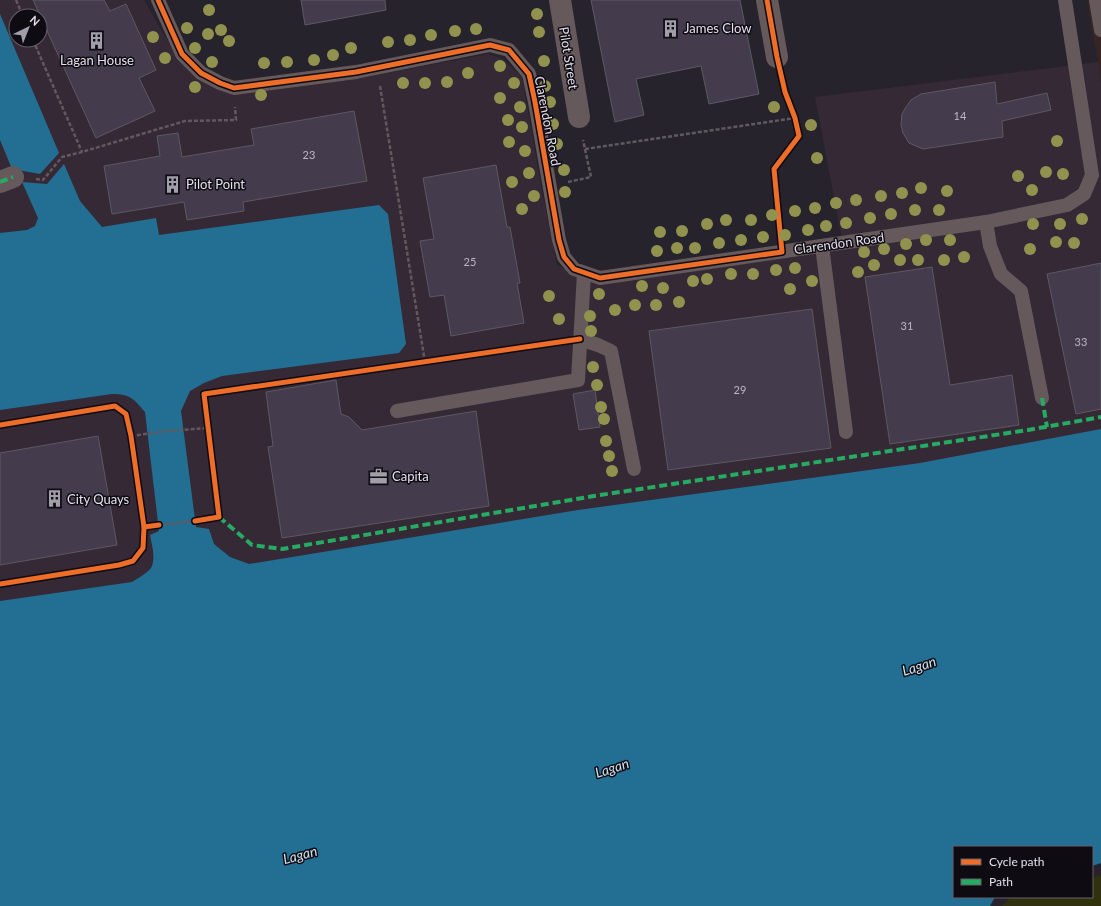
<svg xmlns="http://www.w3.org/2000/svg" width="1101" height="906" viewBox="0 0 1101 906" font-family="Lato,sans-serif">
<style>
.commercial{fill:#352935;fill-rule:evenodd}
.industrial{fill:#362524}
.green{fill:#31320d}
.water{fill:#226f93}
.building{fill:#443b4d;stroke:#5c5961}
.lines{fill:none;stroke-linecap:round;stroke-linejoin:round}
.path{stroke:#62595e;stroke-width:2.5;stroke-dasharray:4 2;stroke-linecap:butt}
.lane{stroke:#66595c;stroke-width:14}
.street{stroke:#66595c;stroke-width:22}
.quiet{stroke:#26ab63;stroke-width:4;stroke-dasharray:8 4;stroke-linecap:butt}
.cycleway-casing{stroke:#0e0b12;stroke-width:8}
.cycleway{stroke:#ee6e29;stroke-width:5}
.tree{fill:#90924e}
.labels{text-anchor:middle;stroke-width:3;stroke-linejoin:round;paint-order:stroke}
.number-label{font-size:11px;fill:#bdb8c5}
.poi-label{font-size:13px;fill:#e5e1ed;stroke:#0e0b12;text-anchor:start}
.street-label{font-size:13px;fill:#e5e1ed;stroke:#0e0b12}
.water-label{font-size:14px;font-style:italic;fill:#cce3f0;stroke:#0e0b12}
</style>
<rect width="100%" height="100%" fill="#27232c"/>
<!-- commercial -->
<g class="commercial">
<path d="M0,0h144l34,59 21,21 45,14 118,-16 126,-24 15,5 19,18 20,114 15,74 39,19 248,-34 -29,-153 283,-35 3,21v354l-849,138 -61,-37 -37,-294 -154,5zM16,16h24v24h-24z"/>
<polygon points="118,384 152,408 167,532 159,571 139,589 0,601 0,401"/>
</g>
<!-- industrial -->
<polygon class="industrial" points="1087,0 1101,0 1101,82 1098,62"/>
<!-- green -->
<polygon class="green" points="1101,875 1101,906 1002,906 1011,897 1092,897 1092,878"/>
<!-- water -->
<g class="water">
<polygon points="0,14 59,153 40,174 12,169 0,140"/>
<path d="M64,164l16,37 22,26 54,-9 3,17 220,-30 9,9 18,130 -7,9 -177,23 -18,7 -14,8 -9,20 15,116 13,2 5,15 16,13 19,7 329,-54 342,-47 181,-34v434l-9,3v-19h-138v50h41l-5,9h-990v-305l132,-19c6,-4 14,-8 19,-14 5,-9 1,-23 -1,-33l9,-4 -14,-119c-11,-13 -15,-18 -33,-18l-112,16v-177l27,-3 8,-4 3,-8 -16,-36 25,2z"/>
</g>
<!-- building -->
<g class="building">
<polygon points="33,0 104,0 110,11 126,4 156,70 139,78 155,111 96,138"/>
<polygon points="301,0 385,0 386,10 305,25"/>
<polygon points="591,0 740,0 759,94 709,104 701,66 636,79 644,115 615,122"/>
<polygon points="995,82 997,104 1047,93 1051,110 1002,121 1003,137 923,149 909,143 903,133 901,125 902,114 906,107 911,100 921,94"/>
<polygon points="354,111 367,181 243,202 244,211 187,220 184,202 112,214 104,166 160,156 157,136 178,133 182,157 254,145 251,129"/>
<polygon points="496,165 507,227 510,227 520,283 517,283 524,323 451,336 444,295 430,297 420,241 434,239 423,178"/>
<polygon points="1101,263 1101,409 1076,414 1047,274"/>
<polygon points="932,267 950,385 1012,375 1019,425 890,444 865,277"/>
<polygon points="812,309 831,448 668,470 649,331"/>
<polygon points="336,380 341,414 349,417 362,430 476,411 489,506 282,538 268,447 273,446 266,392"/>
<polygon points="595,390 600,427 579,430 573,394"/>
<polygon points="98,436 117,545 0,565 0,453"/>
</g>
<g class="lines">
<!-- path -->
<g class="path">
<polyline points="16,0 23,16"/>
<polyline points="33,40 82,152"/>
<polyline points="380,86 425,362"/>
<polyline points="585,149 795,118"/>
<polyline points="36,179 43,180 62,157 82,152 185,121 236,120 235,107"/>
<polyline points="568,182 591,177 583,140"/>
<polyline points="131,436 167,431 208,428"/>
<polyline points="159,525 195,521"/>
</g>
<!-- lane -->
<g class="lane">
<polyline points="158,0 182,54 201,73 220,83 234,88 356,72 490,45 509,50 529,74 535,102 559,240 564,257 574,269 600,278 986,222 1067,205 1084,194 1092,175 1065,0"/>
<polyline points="1096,0 1101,30"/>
<polyline points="986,222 990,246 1001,274 1021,291 1042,398"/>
<polyline points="822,246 846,432"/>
<polyline points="580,339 598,345 611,351 634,469"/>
<polyline points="397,411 578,380 584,273"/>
</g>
<!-- street -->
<g class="street">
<polyline points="560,0 579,117"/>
<polyline points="767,0 777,57"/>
<polyline points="0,182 13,177"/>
</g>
<!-- quiet -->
<g class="quiet">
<polyline points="0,182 13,177"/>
<polyline points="1042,398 1047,427"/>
<polyline points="219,517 252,545 282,549 594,496 1028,430 1101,417"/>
</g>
<defs>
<g id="cycleway">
<polyline points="158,0 182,54 201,73 220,83 234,88 356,72 490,45 509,50 529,74 535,102 559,240 564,257 574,269 600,278 782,252 774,169 799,136 795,118 785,92 777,57 767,0"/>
<polyline points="0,425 115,406 126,414 131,436 144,527 159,525"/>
<polyline points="195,521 219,517 204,394 580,339"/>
<polyline points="0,584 119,565 133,561 143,548 144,527"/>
</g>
</defs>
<!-- cycleway casing -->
<use href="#cycleway" class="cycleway-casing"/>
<!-- cycleway -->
<use href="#cycleway" class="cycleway"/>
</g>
<!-- trees -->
<g class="tree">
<circle cx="209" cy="10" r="6"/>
<circle cx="537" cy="14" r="6"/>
<circle cx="187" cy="28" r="6"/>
<circle cx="476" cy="29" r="6"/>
<circle cx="221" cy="30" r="6"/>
<circle cx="455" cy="31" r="6"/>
<circle cx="539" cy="32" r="6"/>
<circle cx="208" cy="34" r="6"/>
<circle cx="431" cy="35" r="6"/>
<circle cx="153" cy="37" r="6"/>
<circle cx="410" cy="40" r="6"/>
<circle cx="229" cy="41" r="6"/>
<circle cx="388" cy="42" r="6"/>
<circle cx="195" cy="48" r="6"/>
<circle cx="351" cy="48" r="6"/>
<circle cx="333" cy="55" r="6"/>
<circle cx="165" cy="58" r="6"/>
<circle cx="314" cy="60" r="6"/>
<circle cx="544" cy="61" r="6"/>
<circle cx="212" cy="62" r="6"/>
<circle cx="287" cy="62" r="6"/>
<circle cx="264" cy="63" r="6"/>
<circle cx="500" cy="66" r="6"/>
<circle cx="468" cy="73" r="6"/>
<circle cx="447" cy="82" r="6"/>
<circle cx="403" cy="83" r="6"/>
<circle cx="425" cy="83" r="6"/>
<circle cx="514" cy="83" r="6"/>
<circle cx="545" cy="86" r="6"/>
<circle cx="195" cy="87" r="6"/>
<circle cx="261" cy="95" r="6"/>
<circle cx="500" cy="98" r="6"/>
<circle cx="550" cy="102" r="6"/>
<circle cx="520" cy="107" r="6"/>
<circle cx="774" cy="107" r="6"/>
<circle cx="508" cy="120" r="6"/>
<circle cx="553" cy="124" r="6"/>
<circle cx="811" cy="125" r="6"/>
<circle cx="522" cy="127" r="6"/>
<circle cx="1057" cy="141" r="6"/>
<circle cx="509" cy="142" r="6"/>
<circle cx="557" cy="144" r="6"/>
<circle cx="525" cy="151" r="6"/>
<circle cx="817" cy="158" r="6"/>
<circle cx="564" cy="170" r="6"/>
<circle cx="1046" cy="172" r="6"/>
<circle cx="529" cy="173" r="6"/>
<circle cx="1063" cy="174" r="6"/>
<circle cx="1018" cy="176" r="6"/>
<circle cx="512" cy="182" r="6"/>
<circle cx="921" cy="188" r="6"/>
<circle cx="1032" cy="190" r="6"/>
<circle cx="947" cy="191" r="6"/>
<circle cx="565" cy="192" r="6"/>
<circle cx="902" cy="193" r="6"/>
<circle cx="534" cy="196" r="6"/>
<circle cx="881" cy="196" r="6"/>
<circle cx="856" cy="200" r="6"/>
<circle cx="836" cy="203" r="6"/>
<circle cx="815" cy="208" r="6"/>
<circle cx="522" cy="209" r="6"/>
<circle cx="915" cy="210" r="6"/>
<circle cx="939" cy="210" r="6"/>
<circle cx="795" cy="211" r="6"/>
<circle cx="891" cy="214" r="6"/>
<circle cx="772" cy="215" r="6"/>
<circle cx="870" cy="218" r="6"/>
<circle cx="1082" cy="219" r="6"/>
<circle cx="726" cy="220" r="6"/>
<circle cx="751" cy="220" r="6"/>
<circle cx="846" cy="223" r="6"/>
<circle cx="707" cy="224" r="6"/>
<circle cx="1033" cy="224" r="6"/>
<circle cx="1060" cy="224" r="6"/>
<circle cx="826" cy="226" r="6"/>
<circle cx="808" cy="230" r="6"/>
<circle cx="682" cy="231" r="6"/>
<circle cx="660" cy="232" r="6"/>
<circle cx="785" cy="235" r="6"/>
<circle cx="763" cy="237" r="6"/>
<circle cx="741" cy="240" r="6"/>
<circle cx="926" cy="240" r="6"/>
<circle cx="950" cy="240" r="6"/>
<circle cx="1056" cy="242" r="6"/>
<circle cx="719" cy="243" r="6"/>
<circle cx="1074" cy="243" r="6"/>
<circle cx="906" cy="244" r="6"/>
<circle cx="677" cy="248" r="6"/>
<circle cx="695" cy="248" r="6"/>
<circle cx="884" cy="249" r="6"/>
<circle cx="1030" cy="249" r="6"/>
<circle cx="657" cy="251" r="6"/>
<circle cx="864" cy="252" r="6"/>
<circle cx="964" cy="257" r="6"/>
<circle cx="900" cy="260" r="6"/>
<circle cx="918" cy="260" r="6"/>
<circle cx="944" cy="260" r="6"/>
<circle cx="874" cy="265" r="6"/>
<circle cx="795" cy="268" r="6"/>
<circle cx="776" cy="270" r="6"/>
<circle cx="858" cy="272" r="6"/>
<circle cx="731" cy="274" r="6"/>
<circle cx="753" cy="274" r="6"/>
<circle cx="707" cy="279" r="6"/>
<circle cx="693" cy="281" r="6"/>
<circle cx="812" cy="281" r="6"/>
<circle cx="642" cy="286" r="6"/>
<circle cx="663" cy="288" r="6"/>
<circle cx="790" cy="289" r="6"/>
<circle cx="599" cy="294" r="6"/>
<circle cx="549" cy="296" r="6"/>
<circle cx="679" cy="302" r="6"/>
<circle cx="635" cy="305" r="6"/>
<circle cx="656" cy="305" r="6"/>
<circle cx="615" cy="310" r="6"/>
<circle cx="590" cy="316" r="6"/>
<circle cx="559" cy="319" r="6"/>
<circle cx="591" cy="331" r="6"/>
<circle cx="593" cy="367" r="6"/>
<circle cx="597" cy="385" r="6"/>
<circle cx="601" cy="407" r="6"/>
<circle cx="604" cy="419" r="6"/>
<circle cx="606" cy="441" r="6"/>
<circle cx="609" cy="456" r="6"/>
<circle cx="612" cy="471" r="6"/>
</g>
<!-- icons -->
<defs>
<symbol id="building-bare" viewBox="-9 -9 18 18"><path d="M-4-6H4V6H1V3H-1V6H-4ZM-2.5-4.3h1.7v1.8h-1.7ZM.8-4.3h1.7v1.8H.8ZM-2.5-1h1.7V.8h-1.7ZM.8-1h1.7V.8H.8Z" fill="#a29ea9" stroke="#0e0b12" stroke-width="2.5" paint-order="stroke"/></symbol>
<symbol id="office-bare" viewBox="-9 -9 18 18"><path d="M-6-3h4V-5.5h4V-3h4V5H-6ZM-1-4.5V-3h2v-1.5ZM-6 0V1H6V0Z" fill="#a29ea9" stroke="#0e0b12" stroke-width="2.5" paint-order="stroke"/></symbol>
</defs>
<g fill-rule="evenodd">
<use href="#building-bare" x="658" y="16" width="25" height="25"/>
<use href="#building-bare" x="84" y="28" width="25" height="25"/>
<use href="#building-bare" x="160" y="172" width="25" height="25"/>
<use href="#office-bare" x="366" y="464" width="25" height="25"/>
<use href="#building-bare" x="42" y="486" width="25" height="25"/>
</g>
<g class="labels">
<!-- number labels -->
<g class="number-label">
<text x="960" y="120">14</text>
<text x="309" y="159">23</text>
<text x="470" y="266">25</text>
<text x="907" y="330">31</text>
<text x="1081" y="346">33</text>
<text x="740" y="394">29</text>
</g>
<!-- poi labels -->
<g class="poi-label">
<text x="684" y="33">James Clow</text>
<text x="97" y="65" text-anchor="middle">Lagan House</text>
<text x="186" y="189">Pilot Point</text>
<text x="392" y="481">Capita</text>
<text x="67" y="504">City Quays</text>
</g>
<!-- street labels -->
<g class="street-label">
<text transform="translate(569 58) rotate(81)" y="5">Pilot Street</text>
<text transform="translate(548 121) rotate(79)" y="5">Clarendon Road</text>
<text transform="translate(839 243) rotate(-8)" y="5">Clarendon Road</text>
</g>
<!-- water labels -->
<g class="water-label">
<text transform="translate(919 666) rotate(-18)" y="5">Lagan</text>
<text transform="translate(612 768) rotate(-18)" y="5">Lagan</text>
<text transform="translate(300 855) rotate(-15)" y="5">Lagan</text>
</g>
</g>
<!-- legend -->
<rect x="953" y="846" width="140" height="52" fill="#0e0b12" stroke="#64616a"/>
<rect x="961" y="859" width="20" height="6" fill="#ee6e29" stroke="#64616a"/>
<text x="989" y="866" font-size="12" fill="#e5e1ed">Cycle path</text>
<rect x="961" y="879" width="20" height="6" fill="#26ab63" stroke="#64616a"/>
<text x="989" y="886" font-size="12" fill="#e5e1ed">Path</text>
<!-- north arrow -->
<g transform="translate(28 28) rotate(43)"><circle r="19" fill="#0e0b12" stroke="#64616a"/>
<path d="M0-3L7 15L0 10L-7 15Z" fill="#a29ea9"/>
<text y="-6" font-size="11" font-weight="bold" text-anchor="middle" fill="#e5e1ed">N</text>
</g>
</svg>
